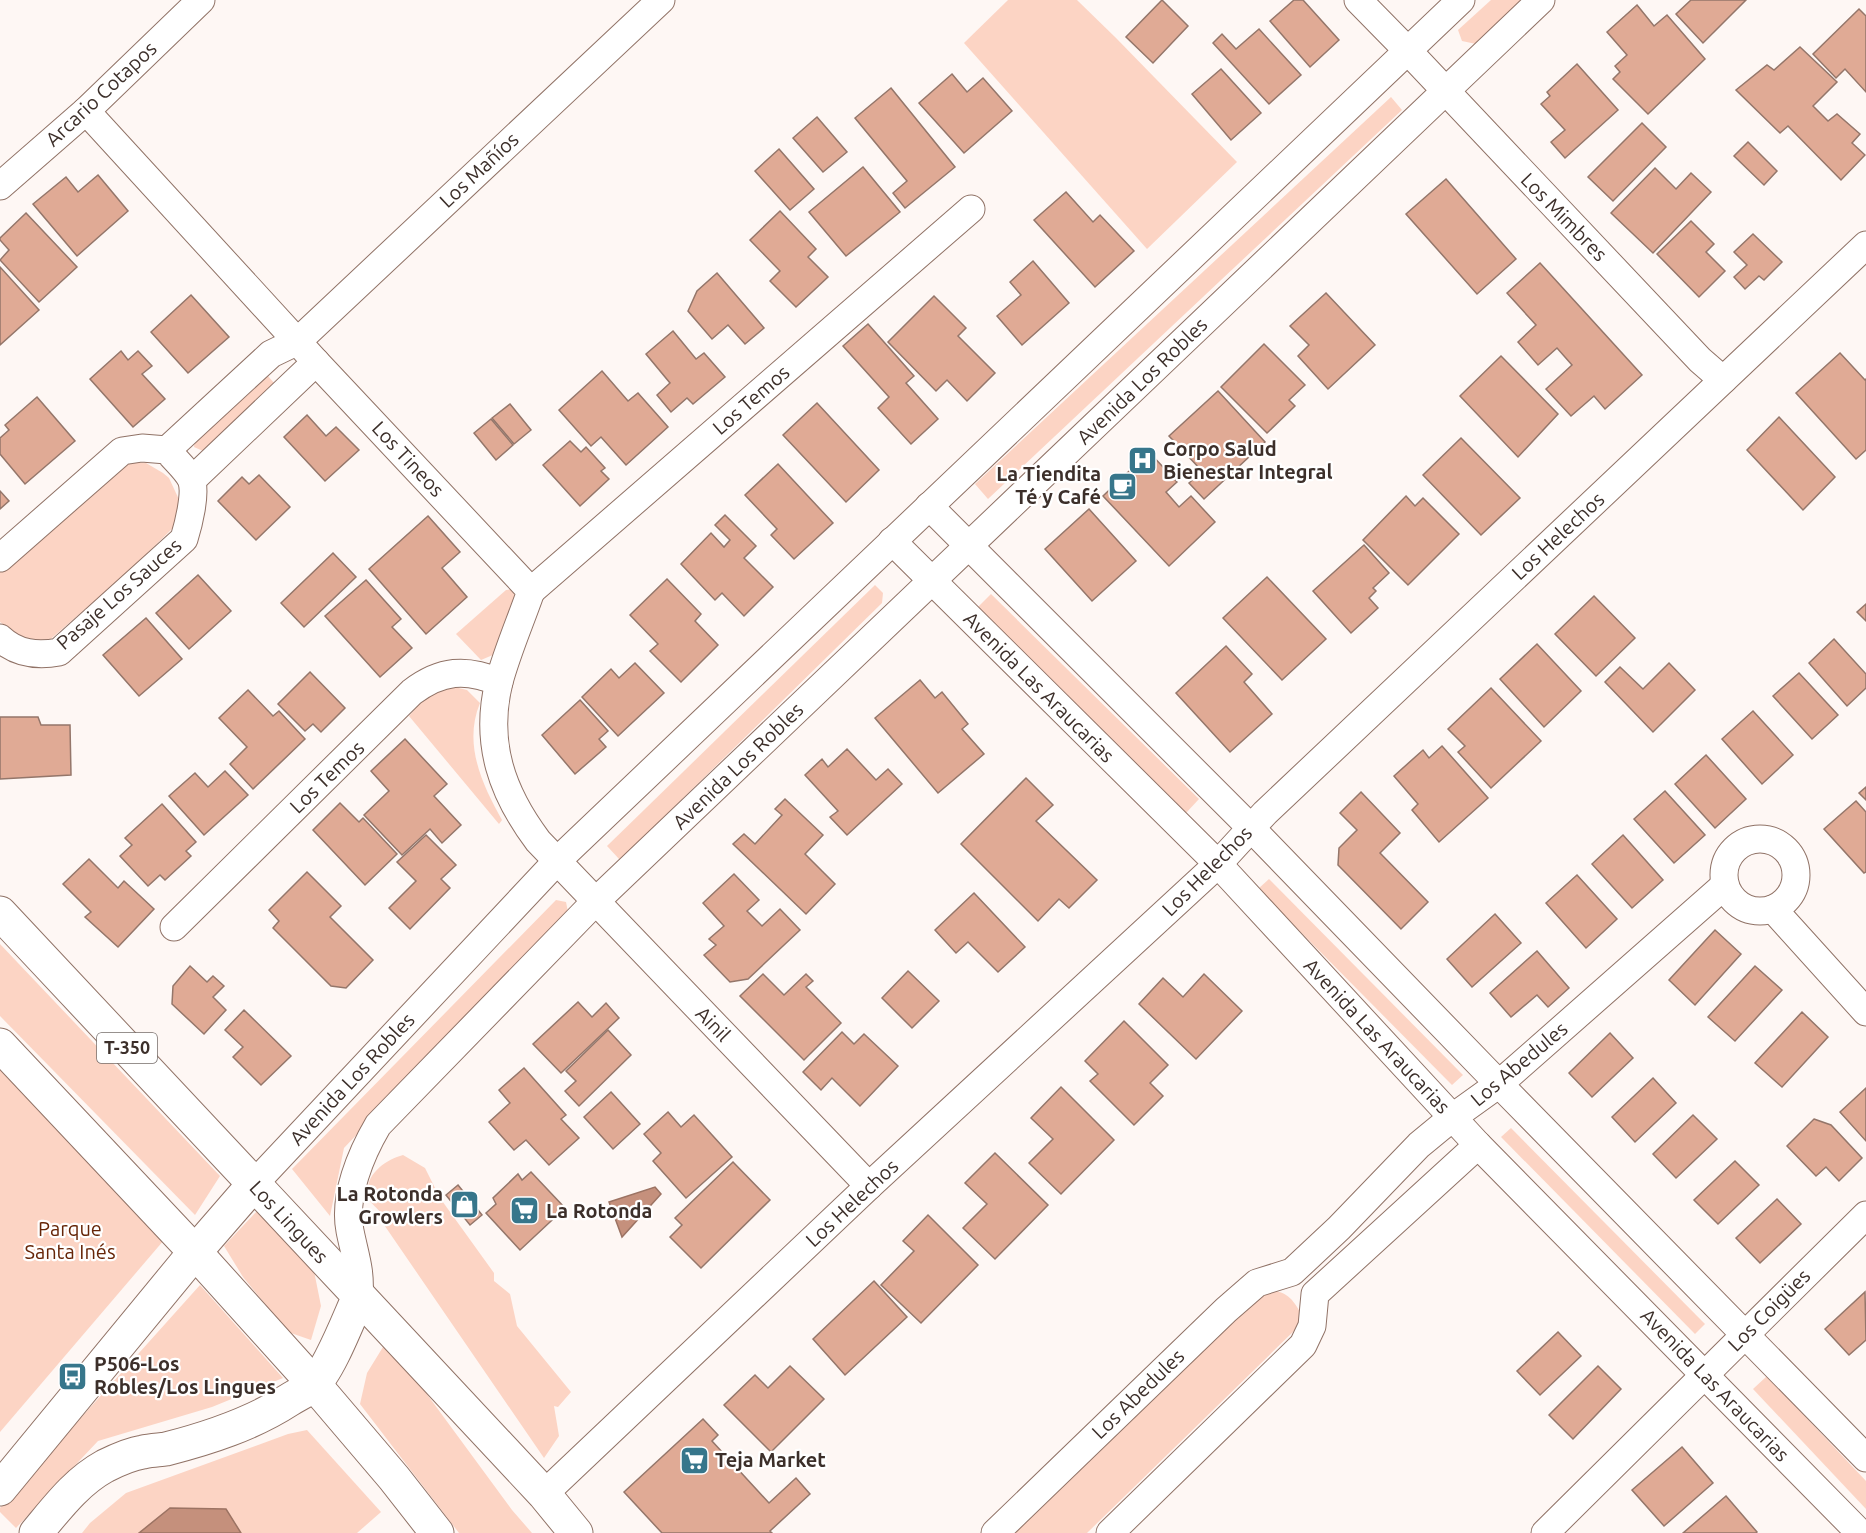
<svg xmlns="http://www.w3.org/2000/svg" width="1866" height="1533" viewBox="0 0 1866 1533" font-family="Ubuntu,sans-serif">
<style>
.green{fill:#fcd4c4}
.water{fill:#c5907c;stroke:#9c7363;stroke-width:1.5}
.building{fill:#e0aa95;stroke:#94766a;stroke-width:1.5}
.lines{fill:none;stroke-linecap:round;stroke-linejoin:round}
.minor-casing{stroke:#907266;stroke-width:29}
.secondary-casing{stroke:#907266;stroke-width:35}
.primary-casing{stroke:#907266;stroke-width:35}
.minor{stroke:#fff;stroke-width:27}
.secondary{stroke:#fff;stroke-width:33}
.primary{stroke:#fff;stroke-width:33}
.labels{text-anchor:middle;stroke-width:4.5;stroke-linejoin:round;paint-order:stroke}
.shield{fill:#fff;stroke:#766d6a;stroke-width:1.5}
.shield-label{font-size:18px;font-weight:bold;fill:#3c2f2a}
.street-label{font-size:20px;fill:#3c2f2a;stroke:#fff}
.poi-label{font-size:20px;font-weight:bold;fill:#3c2f2a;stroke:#fff;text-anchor:start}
.park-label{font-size:20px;fill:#662507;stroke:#fff}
</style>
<rect width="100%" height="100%" fill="#fef7f4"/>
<!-- green -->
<g class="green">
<polygon points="1008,0 1077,0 1116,38 1237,162 1147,249 964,43"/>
<polygon points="1491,0 1522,0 1476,44 1462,41 1458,30"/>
<polygon points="1391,97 1402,110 988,499 975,484"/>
<polygon points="268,376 274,383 203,451 194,447 195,439"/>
<polygon points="123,462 146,463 163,473 169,478 182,506 175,526 128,572 46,643 26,641 0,622 0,572"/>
<polygon points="875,585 883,593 882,603 620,860 607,846"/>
<polygon points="513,589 517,604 500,652 481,660 456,634 506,590"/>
<polygon points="991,594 1199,799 1186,813 977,608"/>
<path d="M446,685l21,5 13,13c-17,41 2,81 22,117l-3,4 -90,-108 20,-23z"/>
<polygon points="1269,879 1463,1075 1452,1085 1258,889"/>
<polygon points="556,900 566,902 568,912 344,1148 330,1216 292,1169"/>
<polygon points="0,944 220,1176 195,1215 0,1016"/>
<polygon points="0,1063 164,1240 0,1432"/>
<polygon points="1511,1128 1705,1324 1695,1334 1501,1137"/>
<path d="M403,1155l22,13 15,30 54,75v8l16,13 7,32 54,66 -13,15 -4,-1 5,30 -15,22 -166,-242 2,-4c-3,-4 -8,-8 -10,-11 -10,-23 14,-41 33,-46z"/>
<polygon points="258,1210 314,1271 321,1306 311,1340 288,1332 243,1277 224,1246"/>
<polygon points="200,1285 283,1378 212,1407 98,1441 16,1528 0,1512 0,1508"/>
<path d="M1263,1289c21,2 28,6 38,25l-4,14 -210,205h-76z"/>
<polygon points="383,1347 404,1363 512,1510 532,1533 459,1533 360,1404 367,1373"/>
<polygon points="1767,1376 1866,1481 1866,1509 1753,1389"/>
<polygon points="307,1430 381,1512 357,1533 82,1533 90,1523 126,1493 288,1434"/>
</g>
<!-- water -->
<g class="water">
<polygon points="655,1187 661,1194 622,1237 609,1202"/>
<polygon points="170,1508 226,1509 241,1533 139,1533"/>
</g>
<!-- building -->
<g class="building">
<polygon points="1162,0 1188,26 1153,63 1126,37"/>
<polygon points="1294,0 1303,0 1339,40 1310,67 1270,21"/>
<polygon points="1691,0 1746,0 1703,43 1676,14"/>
<polygon points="1637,5 1654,26 1667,15 1705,59 1648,114 1613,79 1620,72 1615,66 1627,55 1607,32"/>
<polygon points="1859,9 1866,16 1866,92 1845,69 1836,78 1813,54"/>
<polygon points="1259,29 1301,75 1269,104 1213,43 1222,34 1236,49"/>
<polygon points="1800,47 1837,82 1813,106 1828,121 1837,114 1860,134 1852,143 1865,155 1841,180 1788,126 1780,133 1736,90 1767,65 1774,70"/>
<polygon points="1577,64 1618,110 1565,158 1551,142 1565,130 1541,104 1550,96 1547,92"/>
<polygon points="1221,69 1261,113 1231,140 1192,94"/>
<polygon points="952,74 967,92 983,78 1012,111 964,153 919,103"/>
<polygon points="891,88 955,167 905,208 893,193 907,181 855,118"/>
<polygon points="817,117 847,152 823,172 793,138"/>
<polygon points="1642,123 1666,147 1613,201 1588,177"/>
<polygon points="1748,142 1777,171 1764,185 1734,156"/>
<polygon points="779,149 814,189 790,210 755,171"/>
<polygon points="863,167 900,212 846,256 809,212"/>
<polygon points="1655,168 1676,189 1691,173 1711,192 1653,253 1611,213"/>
<polygon points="98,175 128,211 77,256 33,204 66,177 78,192"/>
<polygon points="1446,179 1516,259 1477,294 1406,214"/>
<polygon points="1066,192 1093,222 1100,215 1134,251 1095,287 1034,220"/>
<polygon points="780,211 816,249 808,257 828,277 796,307 770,281 780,271 750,240"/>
<polygon points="26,213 77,267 39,302 0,260 9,250 0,240 0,238"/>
<polygon points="1691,221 1714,244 1706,252 1725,271 1699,297 1657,254"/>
<polygon points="1753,234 1782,262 1764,280 1759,276 1745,289 1734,277 1747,265 1734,252"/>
<polygon points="1033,261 1069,303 1022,345 997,316 1021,295 1010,282"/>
<polygon points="1540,263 1642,375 1605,409 1594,396 1571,416 1546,389 1572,365 1557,348 1538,365 1518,342 1536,325 1507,293"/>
<polygon points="0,267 39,310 0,345"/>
<polygon points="717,273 764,328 745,344 728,325 712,339 688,311 697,291"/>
<polygon points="1326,293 1375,345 1328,389 1298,356 1309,345 1290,326"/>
<polygon points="191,295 229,337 188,373 151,332"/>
<polygon points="934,296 966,328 958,336 995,373 967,401 947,380 936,391 888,342"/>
<polygon points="868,324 914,376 906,383 938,419 911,444 878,408 889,397 843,346"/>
<polygon points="673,331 696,359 704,353 725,377 693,404 687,398 671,412 657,395 670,383 646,354"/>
<polygon points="1264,344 1305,385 1289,400 1295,406 1267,433 1221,387"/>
<polygon points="121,351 128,360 138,351 152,366 142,374 165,399 133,427 90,379"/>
<polygon points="1840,353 1865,380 1866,379 1866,450 1856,459 1796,393"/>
<polygon points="1501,356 1558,414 1518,457 1460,396"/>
<polygon points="602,371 628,401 638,393 668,427 626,465 601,437 591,446 559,410"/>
<polygon points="1218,391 1265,442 1204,499 1189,483 1202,471 1169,436"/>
<polygon points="37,397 75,441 25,484 0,454 0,438 9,430 5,425"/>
<polygon points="817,403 879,470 846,502 783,435"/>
<polygon points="510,404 531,430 514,444 492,418"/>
<polygon points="307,415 326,436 336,427 359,450 325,481 284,437"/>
<polygon points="1779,417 1835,477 1803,510 1747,450"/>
<polygon points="491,419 513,445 496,460 474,433"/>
<polygon points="1461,438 1520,498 1481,535 1423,475"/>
<polygon points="570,441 581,452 586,447 605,468 601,471 609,479 580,506 543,465"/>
<polygon points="1149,452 1177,482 1166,492 1179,507 1191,496 1215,522 1169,566 1103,496"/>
<polygon points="778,464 833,523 794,559 771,535 777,529 745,495"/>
<polygon points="259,475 290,507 256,540 218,501 242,477 249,484"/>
<polygon points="0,491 9,501 0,509"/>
<polygon points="1406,496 1415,506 1423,498 1459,534 1408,585 1363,540"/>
<polygon points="1089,509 1136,561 1092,601 1045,549"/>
<polygon points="725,515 756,546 744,558 773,587 744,616 722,593 715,600 681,564 711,533 724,547 730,540 715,525"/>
<polygon points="428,516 460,552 442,568 467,597 426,634 369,569"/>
<polygon points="1364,545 1389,573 1373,588 1376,591 1369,598 1378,608 1351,633 1313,591"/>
<polygon points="333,553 356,577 304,627 281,603"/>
<polygon points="198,575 231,611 189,649 156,613"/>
<polygon points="1267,577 1326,639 1282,680 1223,618"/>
<polygon points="667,579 701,614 695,621 718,645 681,682 650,651 658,644 630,615"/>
<polygon points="366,580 401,619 392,627 412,648 380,677 325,616"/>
<polygon points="1594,596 1635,638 1596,676 1555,634"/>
<polygon points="1866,604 1866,621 1857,612"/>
<polygon points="146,618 182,659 139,696 103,655"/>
<polygon points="1834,639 1866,674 1866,688 1847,706 1809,663"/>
<polygon points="1537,644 1581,691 1544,727 1500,679"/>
<polygon points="1226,646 1252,674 1244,682 1272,714 1230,752 1176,693"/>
<polygon points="635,663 664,693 618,736 582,697 611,669 619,678"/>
<polygon points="1669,663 1695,690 1653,732 1605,682 1620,667 1643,689"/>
<polygon points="310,672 345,708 321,732 313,724 305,731 278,704"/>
<polygon points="1799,673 1838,715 1812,739 1773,696"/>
<polygon points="920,680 935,698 942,692 968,724 962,729 984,754 938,793 875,718"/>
<polygon points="1491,688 1541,741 1491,788 1458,752 1465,746 1448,729"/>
<polygon points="248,690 273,716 279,711 305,739 253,789 230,764 247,747 219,718"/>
<polygon points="580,700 608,731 599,739 606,747 575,774 542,735"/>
<polygon points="1753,711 1793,755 1762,784 1722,739"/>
<polygon points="0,717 38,717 41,725 70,725 71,775 0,779"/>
<polygon points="405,739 447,784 434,796 461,825 442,843 430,829 402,855 364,815 389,791 371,771"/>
<polygon points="1442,746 1488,798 1439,842 1412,810 1418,804 1394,776 1423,750 1429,758"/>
<polygon points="847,749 876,780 888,769 902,784 847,835 830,817 838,811 805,775 822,759 828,767"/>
<polygon points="1706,755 1746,799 1715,828 1675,784"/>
<polygon points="225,771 248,795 204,835 169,796 195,773 208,787"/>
<polygon points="1026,778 1053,805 1036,821 1097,880 1069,908 1059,899 1038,921 961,844"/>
<polygon points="1866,787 1866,800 1859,793"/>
<polygon points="1665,791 1705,835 1674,863 1634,819"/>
<polygon points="1361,792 1400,833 1380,853 1428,902 1401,929 1338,865 1339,848 1357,830 1340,813"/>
<polygon points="785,799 823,835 805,854 835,884 806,914 733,844 744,834 755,844 782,815 775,809"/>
<polygon points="1856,801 1866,812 1866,872 1864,873 1824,829"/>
<polygon points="340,803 359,822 363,818 397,854 365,885 313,830"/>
<polygon points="162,804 196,842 186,851 191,856 165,880 160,875 148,886 120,856 132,845 125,838"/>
<polygon points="426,835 456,865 441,879 450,888 410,929 389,908 416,881 397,862"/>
<polygon points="1623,835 1663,880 1632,908 1592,864"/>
<polygon points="89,859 118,888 124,881 154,909 118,947 85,917 91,912 63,884"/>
<polygon points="307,872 341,906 330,917 373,960 346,988 331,986 273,928 279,921 269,910"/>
<polygon points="734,874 759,900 747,911 762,926 780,909 800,930 748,979 730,982 704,955 716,945 709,939 724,926 703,903"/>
<polygon points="1577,875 1617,919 1586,948 1546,903"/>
<polygon points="974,893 1025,947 998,972 968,942 956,953 935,930"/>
<polygon points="1495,914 1521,943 1472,987 1447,959"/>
<polygon points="1715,930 1741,954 1695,1005 1669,980"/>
<polygon points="1537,951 1569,988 1548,1007 1537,995 1511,1017 1490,993"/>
<polygon points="190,966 207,982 213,976 224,986 213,997 226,1010 204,1034 172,1004 173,986"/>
<polygon points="1755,966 1782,990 1735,1041 1708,1017"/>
<polygon points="908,971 939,1001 912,1028 882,998"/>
<polygon points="763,974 784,995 806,974 813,981 806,987 841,1023 804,1060 740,996"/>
<polygon points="1204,974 1242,1011 1196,1059 1139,1004 1163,978 1183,997"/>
<polygon points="578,1002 592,1017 606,1003 619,1018 561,1073 533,1044"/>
<polygon points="244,1010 291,1056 261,1085 233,1057 243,1047 225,1030"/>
<polygon points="1802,1012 1828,1037 1782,1087 1755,1063"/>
<polygon points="1124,1021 1168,1065 1150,1083 1163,1096 1134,1125 1090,1081 1098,1074 1085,1061"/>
<polygon points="608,1030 631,1055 579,1106 565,1091 576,1081 566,1071"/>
<polygon points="842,1032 854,1044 864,1034 898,1066 860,1106 832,1078 821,1090 803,1072"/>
<polygon points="1610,1033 1633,1058 1592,1097 1569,1073"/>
<polygon points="524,1068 566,1115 561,1119 579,1138 549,1165 526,1140 514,1150 489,1122 510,1103 499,1090"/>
<polygon points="1653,1078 1676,1103 1635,1142 1612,1117"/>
<polygon points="1061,1087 1114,1140 1061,1194 1029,1163 1053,1139 1031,1118"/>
<polygon points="1866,1088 1866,1141 1840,1112"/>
<polygon points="611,1092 640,1124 613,1149 584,1117"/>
<polygon points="668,1112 681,1127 694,1115 732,1157 686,1198 653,1161 661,1153 644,1134"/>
<polygon points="1693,1115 1717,1139 1676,1178 1653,1154"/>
<polygon points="1814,1119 1831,1125 1862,1158 1839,1181 1826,1167 1816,1176 1787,1146"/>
<polygon points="995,1153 1048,1205 995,1259 963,1228 987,1204 965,1183"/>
<polygon points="1735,1161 1759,1185 1718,1224 1694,1200"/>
<polygon points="733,1162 770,1200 701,1268 670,1237 682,1225 675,1218"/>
<polygon points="531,1172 565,1208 520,1250 486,1213 496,1204 493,1198 518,1174 522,1180"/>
<polygon points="458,1185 482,1215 470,1225 446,1195"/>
<polygon points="1777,1199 1801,1224 1760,1263 1736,1238"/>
<polygon points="928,1215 978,1265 921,1323 881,1285 914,1251 903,1241"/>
<polygon points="874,1281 907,1317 845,1375 813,1339"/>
<polygon points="1865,1292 1866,1340 1849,1355 1825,1329"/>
<polygon points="1558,1332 1581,1356 1540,1395 1517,1371"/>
<polygon points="790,1366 824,1399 771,1452 724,1405 755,1375 768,1388"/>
<polygon points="1598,1366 1621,1389 1573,1439 1549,1415"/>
<polygon points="703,1419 718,1435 712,1441 769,1503 796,1478 810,1494 770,1531 772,1533 662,1533 624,1492"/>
<polygon points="1682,1447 1713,1483 1664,1526 1632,1490"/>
<polygon points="1726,1496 1757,1532 1756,1533 1683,1533"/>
</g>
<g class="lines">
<defs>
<g id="minor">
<polyline points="1358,0 1408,51 1700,360 1723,380"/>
<path d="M86,111l230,251 215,229c-10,29 -24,61 -32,91 -15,61 3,111 39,159l331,345"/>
<polyline points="0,186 86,111 201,0"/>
<polyline points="167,450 271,354 298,341 661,0"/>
<polyline points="192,480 316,362"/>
<polyline points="929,506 1250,827 1499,1084 1866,1458"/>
<polyline points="892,541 1218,864 1478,1145 1860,1533"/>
<path d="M0,558l122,-107 20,-3 25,2c7,9 19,19 24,29 6,13 -3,47 -7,60l-125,113c-22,4 -42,2 -59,-14"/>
<polyline points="531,591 971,209"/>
<circle cx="1760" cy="875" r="36"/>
<polyline points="1773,909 1866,1012"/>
<path d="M174,927l238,-235c29,-22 54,-24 87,-10"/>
<polyline points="254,1184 558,860 1461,0"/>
<path d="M359,1296c2,-26 -4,-40 -9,-65 -7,-35 11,-77 28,-106l218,-224 945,-901"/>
<polyline points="544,1494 869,1186 1218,864 1265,813 1866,245"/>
<polyline points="995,1533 1226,1310 1257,1283 1292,1272 1339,1228 1419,1145 1453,1117 1499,1084 1725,885"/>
<polyline points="1110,1533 1303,1345 1312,1326 1315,1294 1478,1145"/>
<polyline points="1545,1533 1866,1215"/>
</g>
<g id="secondary">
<polyline points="359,1296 544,1494 576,1533"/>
<polyline points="314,1384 394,1478 437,1533"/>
</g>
<g id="primary">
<path d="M0,913l359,383c-10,22 -30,75 -46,89 -7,6 -16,10 -24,15 -37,24 -80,38 -123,49 -7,1 -15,1 -23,3 -13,2 -26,8 -38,14 -29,16 -48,42 -69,67"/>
<polyline points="0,1045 195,1252 314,1384"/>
<polyline points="0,1489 195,1252 254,1184"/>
</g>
</defs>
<!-- minor casing -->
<use href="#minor" class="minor-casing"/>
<!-- secondary casing -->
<use href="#secondary" class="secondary-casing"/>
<!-- primary casing -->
<use href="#primary" class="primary-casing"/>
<!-- minor -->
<use href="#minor" class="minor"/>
<!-- secondary -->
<use href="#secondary" class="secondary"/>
<!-- primary -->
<use href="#primary" class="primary"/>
</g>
<!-- icons -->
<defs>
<symbol id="hospital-square" viewBox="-11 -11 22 22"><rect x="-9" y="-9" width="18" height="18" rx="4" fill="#37768b" stroke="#fff"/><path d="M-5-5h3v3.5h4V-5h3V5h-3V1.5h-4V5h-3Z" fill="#fff"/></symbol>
<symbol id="cafe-square" viewBox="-11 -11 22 22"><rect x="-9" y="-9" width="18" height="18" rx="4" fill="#37768b" stroke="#fff"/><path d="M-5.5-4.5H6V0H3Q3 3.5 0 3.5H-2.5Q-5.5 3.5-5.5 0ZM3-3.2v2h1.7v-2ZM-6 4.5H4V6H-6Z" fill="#fff"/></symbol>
<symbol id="shop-square" viewBox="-11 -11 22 22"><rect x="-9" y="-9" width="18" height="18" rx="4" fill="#37768b" stroke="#fff"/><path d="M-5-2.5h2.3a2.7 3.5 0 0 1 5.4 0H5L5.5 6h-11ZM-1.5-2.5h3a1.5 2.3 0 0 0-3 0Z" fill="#fff"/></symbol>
<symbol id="supermarket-square" viewBox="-11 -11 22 22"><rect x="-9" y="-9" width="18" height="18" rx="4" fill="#37768b" stroke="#fff"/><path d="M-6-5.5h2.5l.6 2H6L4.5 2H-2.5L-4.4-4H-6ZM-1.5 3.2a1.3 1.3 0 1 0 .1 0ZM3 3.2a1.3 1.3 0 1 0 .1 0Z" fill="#fff"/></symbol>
<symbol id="bus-square" viewBox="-11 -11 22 22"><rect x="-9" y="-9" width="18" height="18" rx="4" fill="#37768b" stroke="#fff"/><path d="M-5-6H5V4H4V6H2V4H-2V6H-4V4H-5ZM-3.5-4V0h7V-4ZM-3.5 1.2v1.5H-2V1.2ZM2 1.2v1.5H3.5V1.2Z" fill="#fff"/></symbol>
</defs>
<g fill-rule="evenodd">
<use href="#hospital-square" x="1126" y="444" width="33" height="33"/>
<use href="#cafe-square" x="1106" y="470" width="33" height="33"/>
<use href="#shop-square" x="448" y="1188" width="33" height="33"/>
<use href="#supermarket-square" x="508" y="1194" width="33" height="33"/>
<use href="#bus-square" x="56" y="1360" width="33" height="33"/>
<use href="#supermarket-square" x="678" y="1444" width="33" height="33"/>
</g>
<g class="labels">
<!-- shield labels -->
<rect class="shield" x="97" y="1033" width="60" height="30" rx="4.5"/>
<g class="shield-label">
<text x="127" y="1054">T-350</text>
</g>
<!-- street labels -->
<g class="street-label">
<text transform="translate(101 94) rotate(-43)" y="7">Arcario Cotapos</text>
<text transform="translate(479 170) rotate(-43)" y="7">Los Mañíos</text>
<text transform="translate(1564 217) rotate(46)" y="7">Los Mimbres</text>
<text transform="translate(1142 381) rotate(-44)" y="7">Avenida Los Robles</text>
<text transform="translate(751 400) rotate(-41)" y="7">Los Temos</text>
<text transform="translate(408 459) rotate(47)" y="7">Los Tineos</text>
<text transform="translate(1558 536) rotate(-43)" y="7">Los Helechos</text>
<text transform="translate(119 594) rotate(-41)" y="7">Pasaje Los Sauces</text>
<text transform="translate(1039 687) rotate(45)" y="7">Avenida Las Araucarias</text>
<text transform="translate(738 766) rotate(-44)" y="7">Avenida Los Robles</text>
<text transform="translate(327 777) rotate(-44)" y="7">Los Temos</text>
<text transform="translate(1207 871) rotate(-45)" y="7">Los Helechos</text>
<text transform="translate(713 1024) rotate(46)" y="7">Ainil</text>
<text transform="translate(1377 1036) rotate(47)" y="7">Avenida Las Araucarias</text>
<text transform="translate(1519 1064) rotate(-40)" y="7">Los Abedules</text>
<text transform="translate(352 1079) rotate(-47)" y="7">Avenida Los Robles</text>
<text transform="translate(852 1203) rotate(-43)" y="7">Los Helechos</text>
<text transform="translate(289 1222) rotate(47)" y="7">Los Lingues</text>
<text transform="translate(1769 1310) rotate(-45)" y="7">Los Coigües</text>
<text transform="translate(1715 1385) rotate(46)" y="7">Avenida Las Araucarias</text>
<text transform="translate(1138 1394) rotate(-44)" y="7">Los Abedules</text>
</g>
<!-- poi labels -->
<g class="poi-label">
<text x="1163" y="456">Corpo Salud<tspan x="1163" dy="23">Bienestar Integral</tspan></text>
<text x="1101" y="481" text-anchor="end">La Tiendita<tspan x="1101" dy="23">Té y Café</tspan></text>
<text x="443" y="1201" text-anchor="end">La Rotonda<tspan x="443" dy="23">Growlers</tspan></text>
<text x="546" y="1218">La Rotonda</text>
<text x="94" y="1371">P506-Los<tspan x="94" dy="23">Robles/Los Lingues</tspan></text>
<text x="715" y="1467">Teja Market</text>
</g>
<!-- park labels -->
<g class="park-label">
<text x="70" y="1236">Parque<tspan x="70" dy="23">Santa Inés</tspan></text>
</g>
</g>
</svg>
